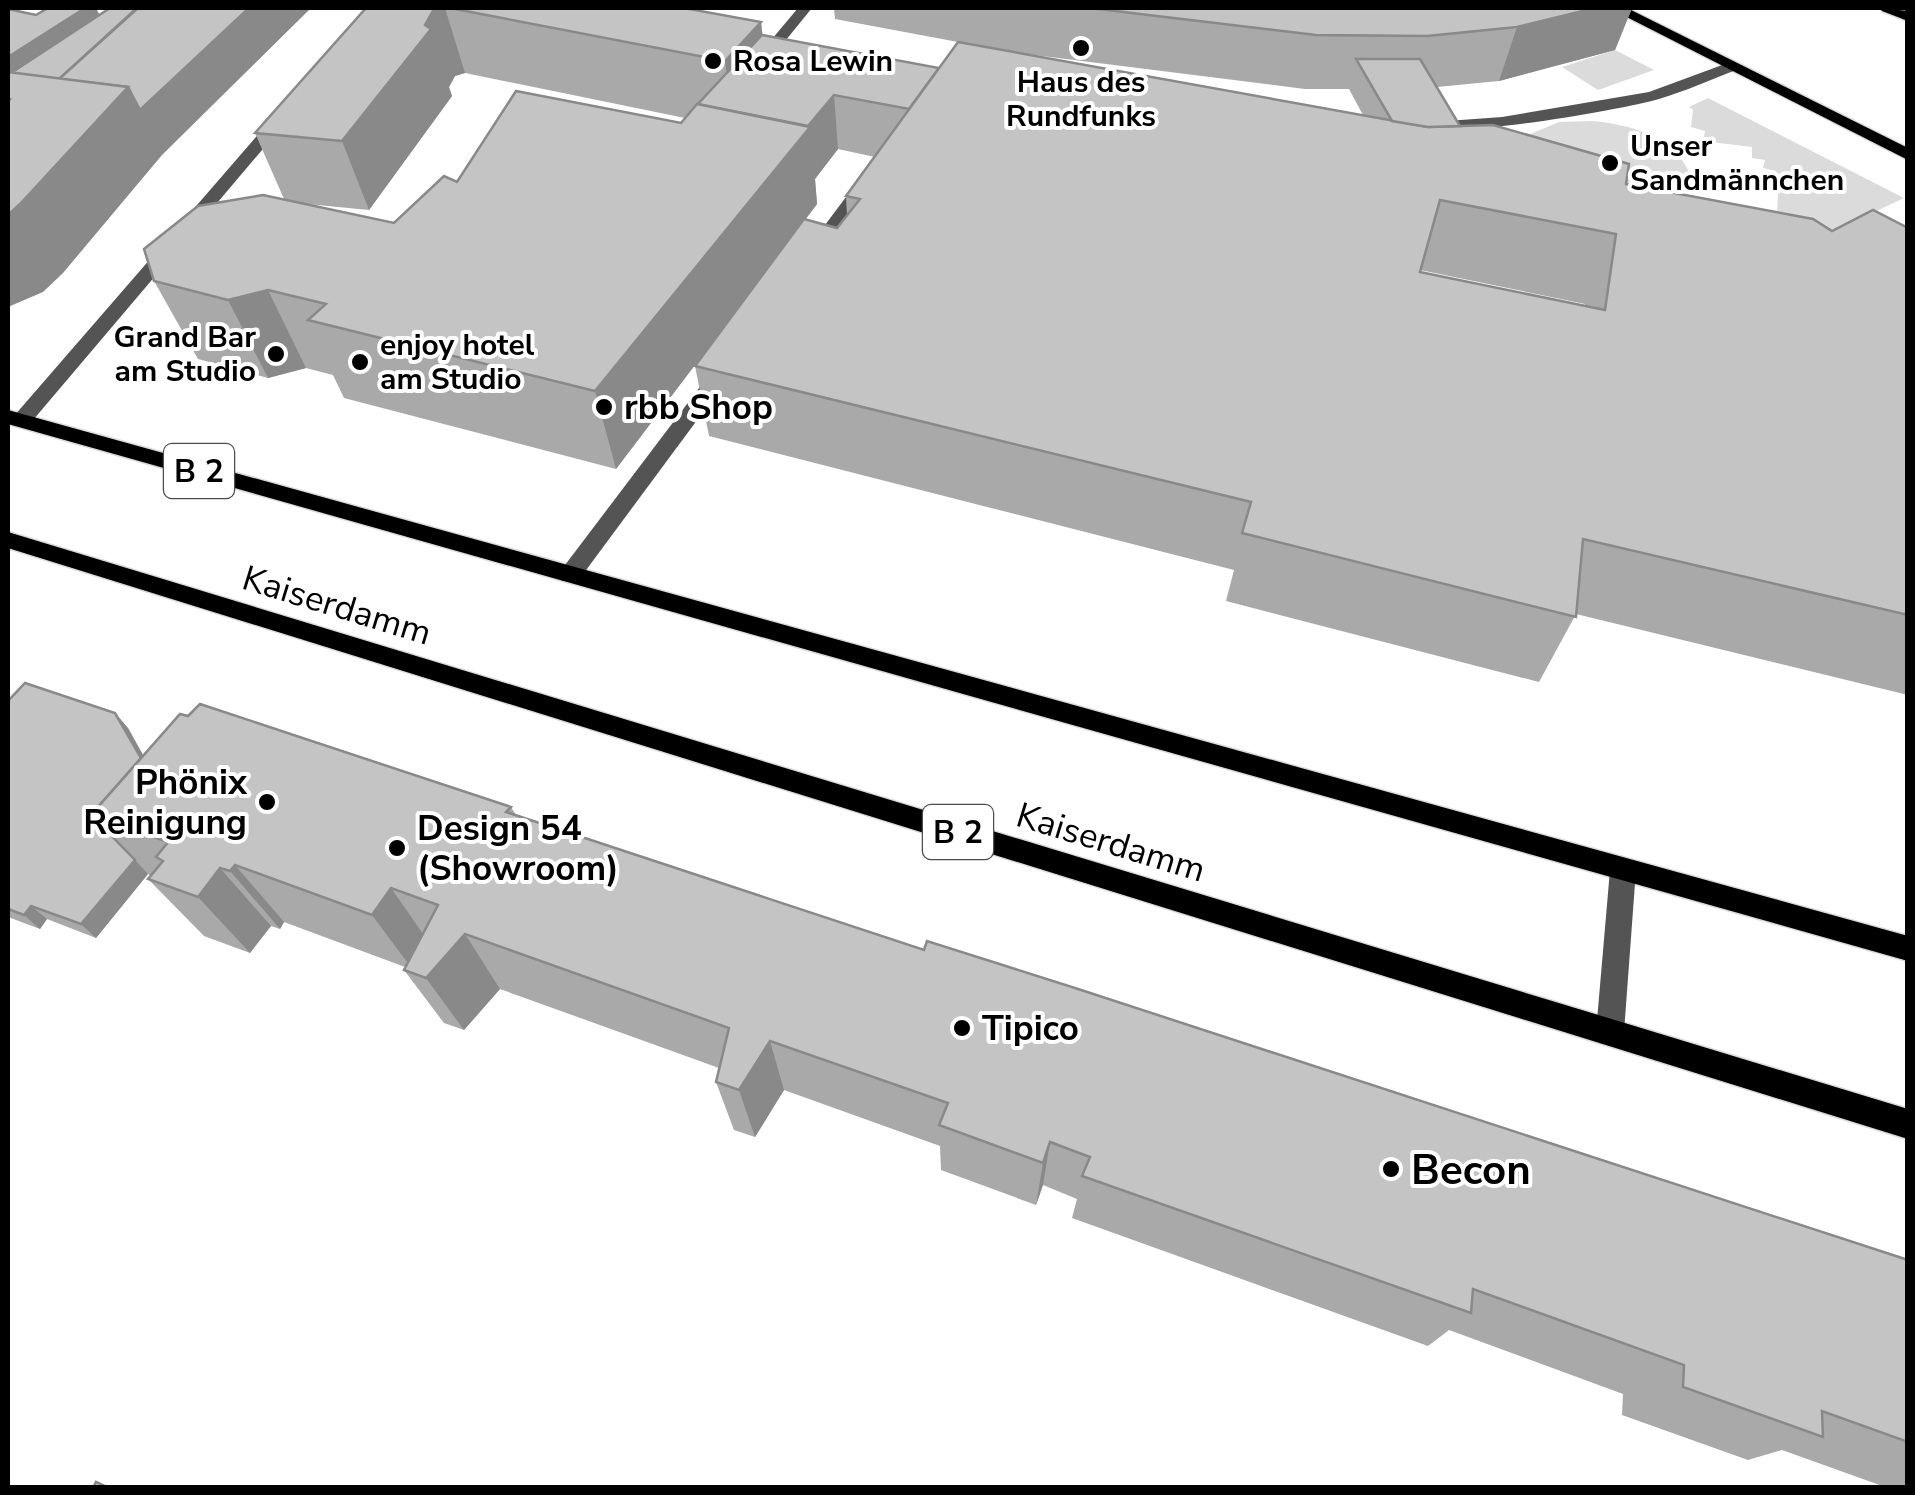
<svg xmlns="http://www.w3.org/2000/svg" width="1915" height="1495" viewBox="0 0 1915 1495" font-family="'Nunito Sans',sans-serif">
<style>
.green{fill:#dbdbdb}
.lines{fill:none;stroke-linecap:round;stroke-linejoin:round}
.major-casing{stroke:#dbdbdb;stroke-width:3}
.minor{fill:#545454;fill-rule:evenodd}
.major{fill:#000;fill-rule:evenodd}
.wall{fill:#a9a9a9;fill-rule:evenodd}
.shaded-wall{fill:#898989}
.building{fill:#c4c4c4;stroke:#898989;stroke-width:2.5;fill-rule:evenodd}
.poi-dot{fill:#000;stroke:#fff;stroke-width:4}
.labels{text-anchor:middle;stroke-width:8;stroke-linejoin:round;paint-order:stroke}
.far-poi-label{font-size:30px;font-weight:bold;fill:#000;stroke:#fff;text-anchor:start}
.shield{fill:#fff;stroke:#4c4c4c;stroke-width:2.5}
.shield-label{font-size:32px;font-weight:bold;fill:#000}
.poi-label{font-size:35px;font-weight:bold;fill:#000;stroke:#fff;text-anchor:start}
.street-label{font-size:35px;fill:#000;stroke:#fff}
.near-poi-label{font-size:42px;font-weight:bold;fill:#000;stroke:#fff;text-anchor:start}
</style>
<rect width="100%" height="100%" fill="#fff"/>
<!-- green -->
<g class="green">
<polygon points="1615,50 1654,70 1598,90 1562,67"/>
<polygon points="1708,98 1904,198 1834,231 1777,219 1778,191 1771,187 1776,171 1763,168 1765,160 1752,158 1752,147 1703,141 1705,131 1691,127 1693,110 1689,107"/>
<path d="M1592,121c36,3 79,15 96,49l-1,19 -26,17 -133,-71 31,-13z"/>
</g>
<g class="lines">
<defs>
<g id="major">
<polygon points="1609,8 1627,8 1908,148 1908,160"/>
<polygon points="1880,8 1908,11 1908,21 1882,11"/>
<polygon points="8,410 1908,936 1908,961 8,424"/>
<polygon points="8,532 1908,1109 1908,1139 8,548"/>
</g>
</defs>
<!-- major casing -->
<use href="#major" class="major-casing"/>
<!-- minor -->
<g class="minor">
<polygon points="798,8 812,8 777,51 767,51 767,45"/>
<path d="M1733,61l8,5 -2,3c-27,10 -53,22 -80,30 -29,9 -203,40 -220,27l8,-5 55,-4 147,-25z"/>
<polygon points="276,114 290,117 28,426 14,426 14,416"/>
<polygon points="861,177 876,181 819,257 807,257 804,253"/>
<polygon points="722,366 729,367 729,377 578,581 562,581 559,575 562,569 715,367"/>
<polygon points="1623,858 1632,862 1636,870 1624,1032 1620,1042 1610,1046 1600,1042 1596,1032 1610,870 1614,862"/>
</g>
<!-- major -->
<use href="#major" class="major"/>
</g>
<!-- wall -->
<g class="wall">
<path d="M366,8h318l77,14 1,13 177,33 19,-26 -123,-23 -1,-11h798l-17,42 -116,31 -62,6 23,39 166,58 206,47 76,-3v467l-332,-81 -37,68 -313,-81 8,-31 -525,-134 -14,-70 57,-76 -136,179 -272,-71 -11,-23 -27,-7 -38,10 -70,-19 -44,-78 130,-82 -29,-66zM1018,53l287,36h44l14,26zM465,73l220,45 -4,5 -224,59 -63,41 -87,-19 62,6 83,-114 -3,-9 6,-11zM838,149l37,8 -29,39 1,19 -10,13 -32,-8 12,-16 -2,-25zM1420,270l165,34v2l-165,-34z"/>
<polygon points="8,701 115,713 128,728 143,756 511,807 516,815 924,950 1908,1260 1908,1488 1888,1488 1782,1450 1748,1460 1622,1415 1623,1394 1449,1330 1428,1346 1072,1218 1077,1199 1043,1185 1036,1205 941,1170 940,1146 784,1090 755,1137 734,1130 716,1082 719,1068 500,989 464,1030 444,1023 404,970 405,967 284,922 280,929 271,926 250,953 204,936 148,879 151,876 148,874 96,938 47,919 40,929 8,917"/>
</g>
<!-- shaded-wall -->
<g class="shaded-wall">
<polygon points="85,8 96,8 115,45 8,77 8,57"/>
<polygon points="249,8 311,8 162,155 63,273 43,292 8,307 8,215 128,87"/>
<polygon points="441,8 445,8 465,73 455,76 449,87 452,96 369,210 342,141 425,25 434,9"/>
<polygon points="1595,8 1632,8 1615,50 1499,81 1517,27"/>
<polygon points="761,22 769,89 734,128 725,61"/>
<polygon points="834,95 838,149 815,179 817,204 616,469 595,391"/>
<polygon points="268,290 306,368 268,378 228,300"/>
<polygon points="115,713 128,728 161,787 149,802"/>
<polygon points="135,860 148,874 96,938 81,924"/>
<polygon points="235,865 284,922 280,929 230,871"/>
<polygon points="220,868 271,926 250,953 198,897"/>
<polygon points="391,888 430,944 413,970 372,915"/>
<polygon points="31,906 47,919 40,929 24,915"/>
<polygon points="465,934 500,989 464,1030 426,978"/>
<polygon points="770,1041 784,1090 755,1137 739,1090"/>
<polygon points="1050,1142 1043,1185 1036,1205 1043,1163"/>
</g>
<!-- building -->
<g class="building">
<polygon points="48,8 85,8 8,57 8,9 36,15"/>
<polygon points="110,8 137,8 59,79 11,73"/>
<polygon points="138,8 249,8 140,110 128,87 59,79"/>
<polygon points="366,8 441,8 434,9 425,25 431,29 342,141 255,133"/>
<polygon points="450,8 684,8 761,22 725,61"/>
<polygon points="1090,8 1595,8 1517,27 1427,36 1316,35"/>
<polygon points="762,35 939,68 909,109 834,95 808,126 698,104"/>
<path d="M958,42l470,85 65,-2 136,39 -3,20 187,35 19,12 41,-21 35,18v387l-325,-76 -7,78 -334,-84 9,-31 -556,-136 109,-147 33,9 23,-29 -14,-3zM1440,200l176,34 -11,76 -185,-38z"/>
<polygon points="1356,59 1420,59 1460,126 1428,127 1392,121"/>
<polygon points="8,72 128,87 20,204 8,215 8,101 10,99 8,98"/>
<polygon points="516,91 681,123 697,104 810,127 595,391 308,320 326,304 268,290 228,300 154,281 144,249 198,206 263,195 394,223 444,176 457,182"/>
<polygon points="25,683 115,713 141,758 91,815 135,860 81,924 31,906 24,915 8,909 8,701"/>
<polygon points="200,704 511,807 506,812 924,950 927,941 1075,988 1908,1260 1908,1442 1822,1411 1823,1437 1683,1387 1684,1365 1473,1289 1471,1313 1082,1176 1090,1157 1050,1142 1043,1163 939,1125 948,1103 770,1041 739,1090 716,1082 729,1028 465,934 426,978 404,970 438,905 391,888 372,915 235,865 230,871 220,868 198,897 148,879 163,861 156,857 168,842 91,815 180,714 188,716"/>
<polygon points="96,1482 109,1488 93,1488"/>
</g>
<!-- markers -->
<g class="poi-dot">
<circle cx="1081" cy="48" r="10"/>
<circle cx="713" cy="61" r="10"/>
<circle cx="1610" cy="163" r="10"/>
<circle cx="276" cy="354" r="10"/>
<circle cx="360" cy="362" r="10"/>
<circle cx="604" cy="407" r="10"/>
<circle cx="267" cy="802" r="10"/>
<circle cx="397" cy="848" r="10"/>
<circle cx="962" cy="1028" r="10"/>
<circle cx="1391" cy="1169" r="10"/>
</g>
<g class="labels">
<!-- far-poi labels -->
<g class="far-poi-label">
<text x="733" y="71">Rosa Lewin</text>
<text x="1081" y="92" text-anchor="middle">Haus des<tspan x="1081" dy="34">Rundfunks</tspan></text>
<text x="1630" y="156">Unser<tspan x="1630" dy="34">Sandmännchen</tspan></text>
<text x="256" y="347" text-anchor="end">Grand Bar<tspan x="256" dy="34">am Studio</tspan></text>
<text x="380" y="355">enjoy hotel<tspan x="380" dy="34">am Studio</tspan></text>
</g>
<!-- shield labels -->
<g class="shield">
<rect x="164" y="444" width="70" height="54" rx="8"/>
<rect x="923" y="805" width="70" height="54" rx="8"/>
</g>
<g class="shield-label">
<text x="199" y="482">B 2</text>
<text x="958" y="843">B 2</text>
</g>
<!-- poi labels -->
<g class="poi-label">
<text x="624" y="419">rbb Shop</text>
<text x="247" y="794" text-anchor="end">Phönix<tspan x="247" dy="40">Reinigung</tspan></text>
<text x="417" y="840">Design 54<tspan x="417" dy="40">(Showroom)</tspan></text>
<text x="982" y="1040">Tipico</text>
</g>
<!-- street labels -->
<g class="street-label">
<text transform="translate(337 605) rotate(17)" y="12">Kaiserdamm</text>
<text transform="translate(1111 842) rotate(17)" y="12">Kaiserdamm</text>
</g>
<!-- near-poi labels -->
<g class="near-poi-label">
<text x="1411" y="1184">Becon</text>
</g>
</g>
<!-- border -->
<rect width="1915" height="1495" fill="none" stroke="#000000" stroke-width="20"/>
</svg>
